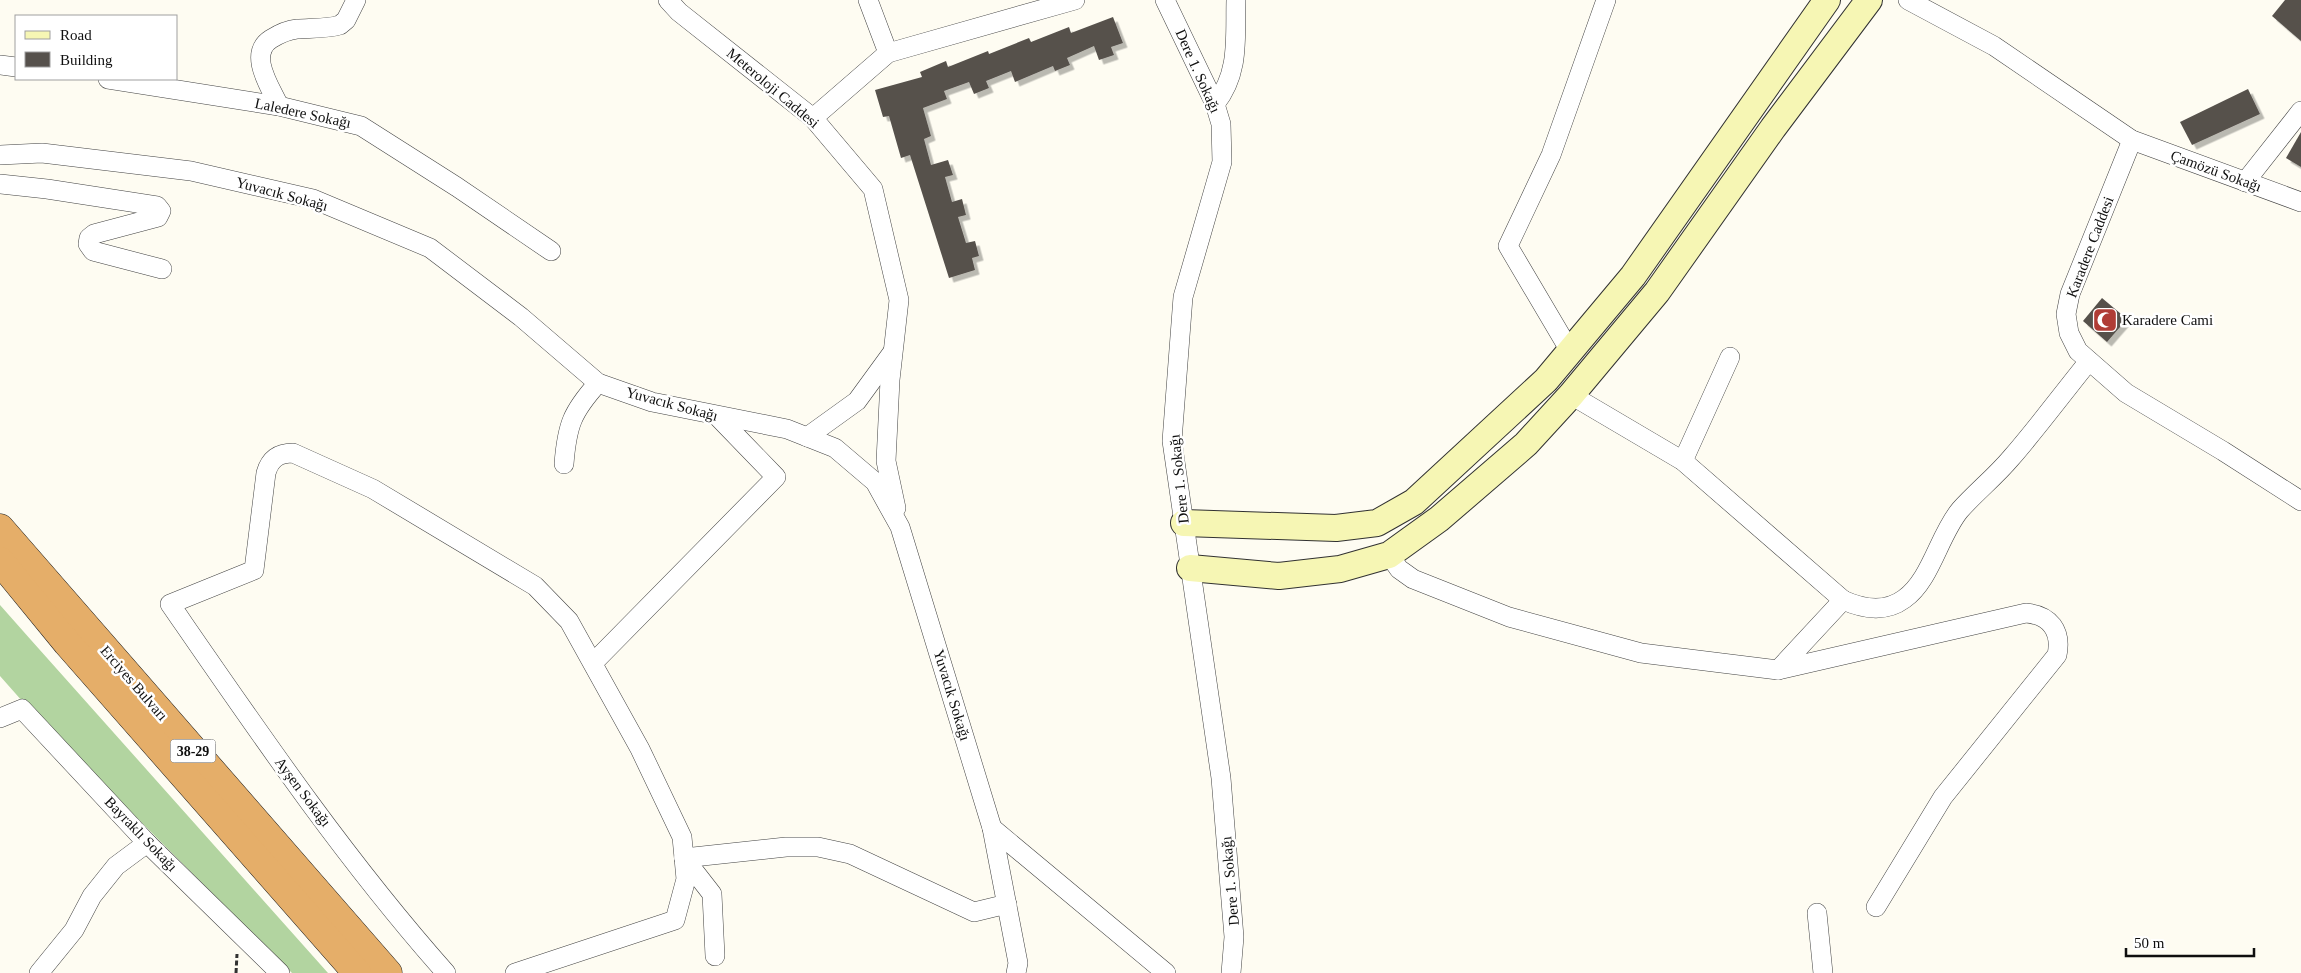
<svg xmlns="http://www.w3.org/2000/svg" width="2301" height="973" viewBox="0 0 2301 973" font-family="Georgia,serif">
<style>
.forest{fill:#b2d4a0}
.building{fill:#56514c;filter:url(#shadow)}
.lines{fill:none;stroke-linecap:round;stroke-linejoin:round}
.street-casing{stroke:#424242;stroke-width:20}
.secondary-casing{stroke:#313131;stroke-width:28}
.highway-casing{stroke:#202020;stroke-width:29}
.path{stroke:#313131;stroke-width:3;stroke-dasharray:5 2.5;stroke-linecap:butt}
.street{stroke:#fff;stroke-width:19}
.secondary{stroke:#f6f6b4;stroke-width:26}
.highway{stroke:#e5ae69;stroke-width:28}
.labels{text-anchor:middle;stroke-width:5;stroke-linejoin:round;paint-order:stroke}
.shield{fill:#fff;stroke:#575757;stroke-width:1}
.shield-label{font-size:14px;font-weight:bold;fill:#0f0f0f}
.street-label{font-size:15px;fill:#0f0f0f;stroke:#fff}
.poi-label{font-size:15px;fill:#0f0f0f;stroke:#fff;text-anchor:start}
</style>
<defs>
<filter id="shadow"><feDropShadow dx="4.5" dy="4.5" stdDeviation="0" flood-color="#0004"/></filter>
</defs>
<rect width="100%" height="100%" fill="#fefcf2"/>
<!-- forest -->
<polygon class="forest" points="0,605 31,640 328,973 292,973 38,719 0,676"/>
<!-- building -->
<g class="building">
<polygon points="2285,0 2301,0 2301,41 2272,16"/>
<polygon points="1113,17 1123,43 1111,47 1114,55 1099,60 1094,46 1067,58 1070,65 1055,71 1053,66 1015,82 1011,71 986,81 989,88 974,94 969,82 944,91 947,99 923,108 931,136 924,139 931,165 948,160 953,175 945,177 952,202 962,199 966,215 958,217 966,243 975,241 979,256 972,258 975,270 949,278 910,155 901,158 889,116 883,117 875,90 922,77 920,72 946,61 948,67 988,51 989,54 1029,38 1031,42 1069,27 1071,33"/>
<polygon points="2248,89 2260,114 2192,145 2180,122"/>
<polygon points="2301,132 2301,167 2286,158"/>
<polygon points="2102,298 2127,319 2107,342 2083,321"/>
</g>
<g class="lines">
<defs>
<g id="street">
<polyline points="668,0 679,12 813,118 873,189 899,300 890,380 886,461 896,508"/>
<polyline points="868,0 888,53"/>
<polyline points="1165,0 1215,104 1221,124 1222,162 1183,297 1172,441 1221,778 1234,937 1231,973"/>
<polyline points="1908,0 1994,46 2132,140 2301,202"/>
<polyline points="0,65 16,67"/>
<polyline points="108,79 279,106 361,126 457,187 551,251"/>
<path d="M1215,104c25,-31 20,-66 21,-104"/>
<path d="M279,106c-8,-18 -32,-52 -8,-67 8,-5 16,-9 26,-10 14,-1 29,0 43,-4l6,-5 10,-20"/>
<polyline points="813,118 888,53 1075,0"/>
<polyline points="2132,140 2070,294 2066,314 2069,333 2078,351 2126,393 2223,451 2301,501"/>
<polyline points="0,155 42,153 191,171 313,199 430,248 521,317 598,383 652,402 787,429 835,448 875,482 900,527 992,828 1018,963 1016,973"/>
<polyline points="2245,182 2301,111"/>
<polyline points="0,184 47,189 157,206 161,211 158,217 94,234 89,238 88,244 93,251 162,269"/>
<polyline points="1570,351 1508,246 1551,155 1606,0"/>
<polyline points="1571,395 1683,461 1843,600 1778,670"/>
<polyline points="807,437 857,401 892,353"/>
<polyline points="1683,461 1730,357"/>
<path d="M564,464c3,-39 8,-52 34,-81"/>
<path d="M1389,555l10,14 14,10 96,38 132,36 137,17 248,-57c24,2 36,18 31,42l-114,142 -67,110"/>
<path d="M1843,600c20,9 42,13 61,-1 27,-19 35,-64 56,-89 16,-18 35,-33 51,-52 27,-31 52,-65 78,-97"/>
<polyline points="593,663 776,477 717,416"/>
<polyline points="0,718 22,709 147,843 280,973"/>
<polyline points="992,828 1166,973"/>
<polyline points="684,858 786,847 818,847 850,854 974,912 1007,904"/>
<polyline points="684,858 712,894 715,956"/>
<polyline points="1817,913 1823,973"/>
<polyline points="39,973 74,930 92,896 116,866 147,843"/>
<path d="M446,973c-102,-115 -189,-243 -276,-369l84,-34 12,-97c4,-14 12,-20 27,-20l80,36 162,97 34,35 71,128 42,88 4,42 -11,41 -160,53"/>
</g>
<g id="secondary">
<polyline points="1184,523 1336,528 1377,523 1414,502 1546,380 1633,276 1827,0"/>
<polyline points="1190,568 1279,576 1340,569 1389,555 1439,519 1526,444 1571,395 1657,292 1773,128 1869,0"/>
</g>
<g id="highway">
<polyline points="0,528 388,973"/>
<polyline points="0,561 67,643 357,973"/>
</g>
</defs>
<!-- street casing -->
<use href="#street" class="street-casing"/>
<!-- secondary casing -->
<use href="#secondary" class="secondary-casing"/>
<!-- highway casing -->
<use href="#highway" class="highway-casing"/>
<!-- path -->
<polyline class="path" points="236,973 237,954"/>
<!-- street -->
<use href="#street" class="street"/>
<!-- secondary -->
<use href="#secondary" class="secondary"/>
<!-- highway -->
<use href="#highway" class="highway"/>
</g>
<!-- icons -->
<defs>
<symbol id="mosque-square" viewBox="-11 -11 22 22"><rect x="-9" y="-9" width="18" height="18" rx="4" fill="#b03c35" stroke="#fff"/><path d="M3.5-4.9A6 6 0 1 0 3.5 4.9A5 5 0 1 1 3.5-4.9Z" fill="#fff"/></symbol>
</defs>
<g fill-rule="evenodd">
<use href="#mosque-square" x="2091" y="306" width="28" height="28"/>
</g>
<g class="labels">
<!-- shield labels -->
<rect class="shield" x="170.5" y="739.5" width="45" height="23" rx="4"/>
<g class="shield-label">
<text x="193" y="756">38-29</text>
</g>
<!-- street labels -->
<g class="street-label">
<text transform="translate(1198 71) rotate(66)" y="5">Dere 1. Sokağı</text>
<text transform="translate(773 88) rotate(40)" y="5">Meteroloji Caddesi</text>
<text transform="translate(303 113) rotate(12)" y="5">Laledere Sokağı</text>
<text transform="translate(2216 171) rotate(20)" y="5">Çamözü Sokağı</text>
<text transform="translate(282 194) rotate(15)" y="5">Yuvacık Sokağı</text>
<text transform="translate(2090 247) rotate(-69)" y="5">Karadere Caddesi</text>
<text transform="translate(672 404) rotate(15)" y="5">Yuvacık Sokağı</text>
<text transform="translate(1179 479) rotate(-96)" y="5">Dere 1. Sokağı</text>
<text transform="translate(134 683) rotate(49)" y="5">Erciyes Bulvarı</text>
<text transform="translate(952 695) rotate(73)" y="5">Yuvacık Sokağı</text>
<text transform="translate(303 792) rotate(53)" y="5">Ayşen Sokağı</text>
<text transform="translate(141 834) rotate(46)" y="5">Bayraklı Sokağı</text>
<text transform="translate(1230 881) rotate(-95)" y="5">Dere 1. Sokağı</text>
</g>
<!-- poi labels -->
<g class="poi-label">
<text x="2122" y="325">Karadere Cami</text>
</g>
</g>
<!-- legend -->
<rect x="15" y="15" width="162" height="65" fill="#ffffff" stroke="#9f9f9f"/>
<rect x="25" y="31" width="25" height="8" fill="#f6f6b4" stroke="#9f9f9f"/>
<text x="60" y="40" font-size="15" fill="#0f0f0f">Road</text>
<rect x="25" y="52" width="25" height="15" fill="#56514c" stroke="#9f9f9f"/>
<text x="60" y="65" font-size="15" fill="#0f0f0f">Building</text>
<!-- scale -->
<path d="M2126 948v8h128v-8" fill="none" stroke="#0f0f0f" stroke-width="2.5"/>
<text x="2134" y="948" font-size="15" fill="#0f0f0f" stroke="#ffffff" stroke-width="4" paint-order="stroke">50 m</text>
</svg>
